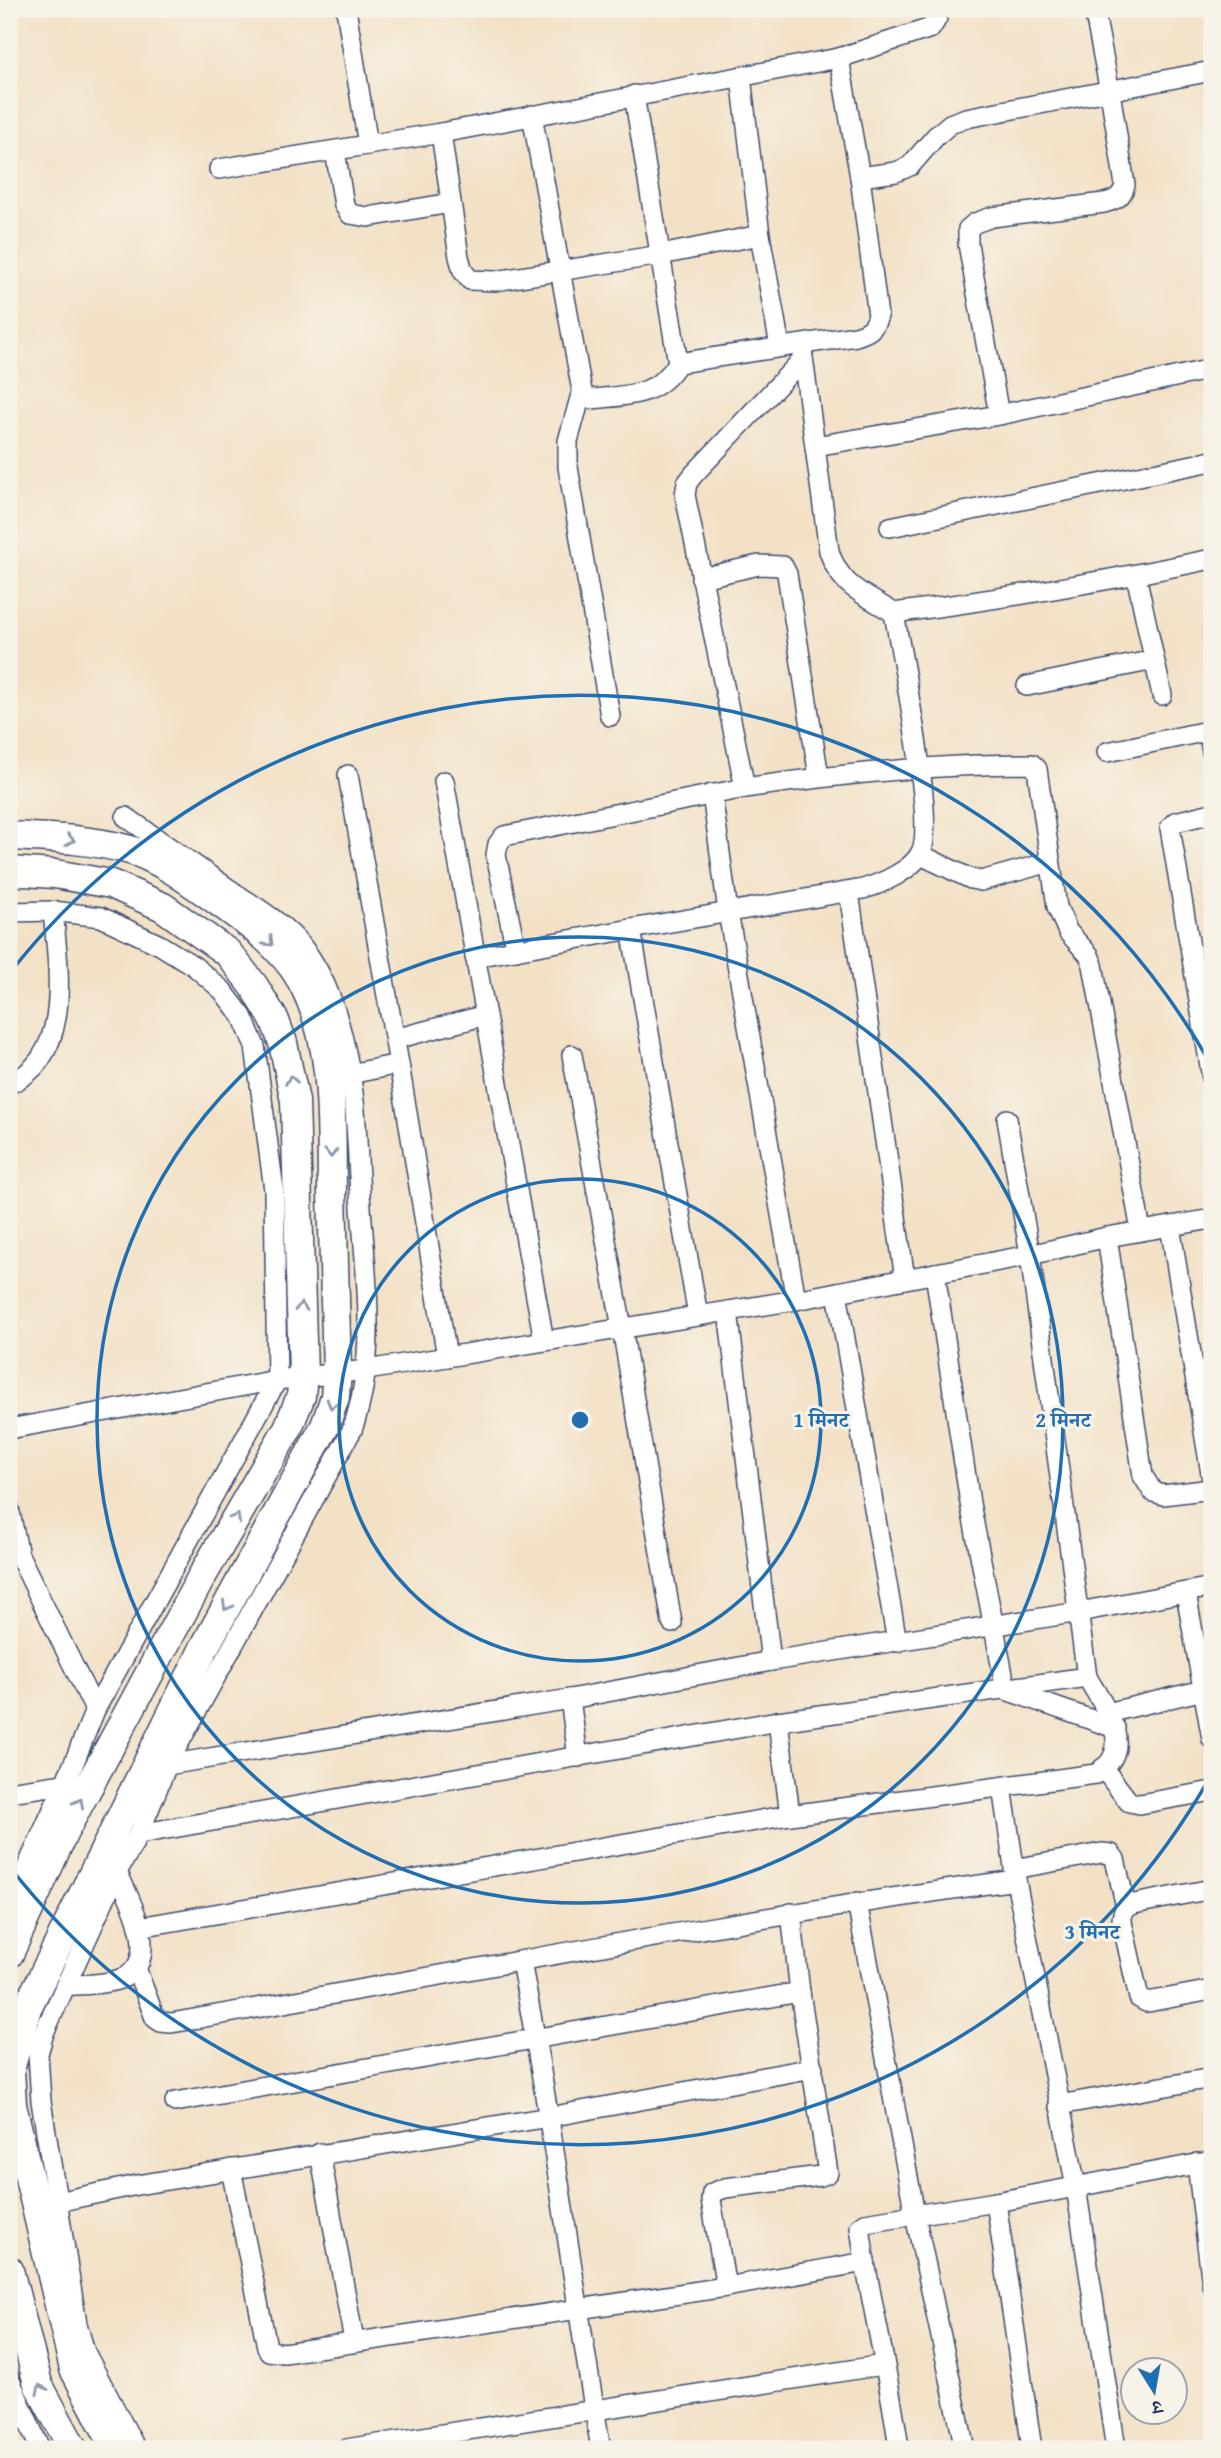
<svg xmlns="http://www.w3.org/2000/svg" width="1221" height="2458" viewBox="0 0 1221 2458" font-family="'Gentium Book Plus','Noto Serif Devanagari',serif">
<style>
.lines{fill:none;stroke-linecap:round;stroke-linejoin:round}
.street-casing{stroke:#3b4a6e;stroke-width:22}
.secondary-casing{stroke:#3b4a6e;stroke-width:31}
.street{stroke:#fff;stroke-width:19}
.secondary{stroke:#fff;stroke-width:28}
.oneway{stroke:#8d97ae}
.ring{fill:none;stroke:#1f6fb2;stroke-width:3.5}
.centre{fill:#1f6fb2;stroke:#f7f3e8;stroke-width:3.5}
.ring-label{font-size:21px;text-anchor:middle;font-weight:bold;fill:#1f6fb2;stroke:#f7f3e8;stroke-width:6;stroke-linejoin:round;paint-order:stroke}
</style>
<rect width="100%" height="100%" fill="#f7f3e8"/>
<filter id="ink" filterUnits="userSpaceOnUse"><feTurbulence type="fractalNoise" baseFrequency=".0143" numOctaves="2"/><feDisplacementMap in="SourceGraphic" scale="14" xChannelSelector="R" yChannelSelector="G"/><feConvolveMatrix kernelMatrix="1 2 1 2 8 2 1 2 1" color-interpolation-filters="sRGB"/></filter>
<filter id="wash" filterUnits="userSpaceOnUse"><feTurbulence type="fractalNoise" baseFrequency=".00686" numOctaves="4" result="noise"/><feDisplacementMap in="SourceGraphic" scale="28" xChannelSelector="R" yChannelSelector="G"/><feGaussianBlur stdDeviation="1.57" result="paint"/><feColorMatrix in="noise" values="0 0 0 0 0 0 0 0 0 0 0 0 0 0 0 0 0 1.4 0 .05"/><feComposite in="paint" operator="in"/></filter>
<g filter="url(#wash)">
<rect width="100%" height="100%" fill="#f3e1c6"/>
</g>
<g filter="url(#ink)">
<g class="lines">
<defs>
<g id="street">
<polyline points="346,9 368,145"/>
<polyline points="839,58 931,28 937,18 937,9"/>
<polyline points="634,95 678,363"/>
<polyline points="441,133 459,257 463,271 470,280 495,281 661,255 760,235 741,77"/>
<polyline points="335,151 344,205 350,214 368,217 451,203"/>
<path d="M219,169l222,-36 398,-75 21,119 18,139c-4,13 -9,16 -22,20l-178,27c-21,34 -50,32 -85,36l-7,-1 -4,-7 -50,-276"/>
<polyline points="860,177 896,172 910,166 936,136 950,124 966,118 1212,71"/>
<polyline points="760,235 780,347"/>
<path d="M802,350l27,201c11,36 35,43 65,62 107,-14 213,-32 318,-54"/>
<polyline points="582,391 568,441 568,467 610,716"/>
<path d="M999,415l-31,-171v-15l7,-6 17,-6 112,-14c12,-3 18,-6 21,-18l-15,-93 -16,-83"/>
<polyline points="815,446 999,415 1212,369"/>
<polyline points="890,527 1212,461"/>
<polyline points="1136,575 1162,695"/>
<polyline points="701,578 759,565 783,566 787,574 819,777"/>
<polyline points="1027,686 1154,660"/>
<polyline points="1208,731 1212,751"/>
<polyline points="1107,752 1212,730"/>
<polyline points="348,775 399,1064 447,1357"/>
<polyline points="444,781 544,1341"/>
<path d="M745,788c95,-14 191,-24 287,-24l5,5 20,138 11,25 21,23 4,10 48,266"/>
<polyline points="712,794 728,912 796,1300"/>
<polyline points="1212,813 1175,822 1170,828 1212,1078"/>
<path d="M126,817c36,25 72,51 109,76 22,15 48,30 66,52 27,33 39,76 47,117 9,42 9,88 12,132 5,77 19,162 -8,236l-185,335 -28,69 -22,38 -73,161 -6,21 3,47 36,223 8,28 51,97"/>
<polyline points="921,855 971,879 981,881 1050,862"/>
<polyline points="849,892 905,1279"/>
<polyline points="9,912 53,911 101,917 160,945 194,966 222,990 242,1016 255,1046 274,1190 277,1380 95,1710 73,1765 9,1907"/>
<polyline points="516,950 496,855 498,844 504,836 745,788 685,495 687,483 694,474 803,359"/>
<polyline points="475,957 631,929"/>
<polyline points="395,1039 486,1015"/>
<polyline points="572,1055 622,1328 672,1623"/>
<polyline points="350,1074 399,1064"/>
<path d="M9,1084c65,-27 49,-117 44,-173"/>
<polyline points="1170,1226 1212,1480"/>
<polyline points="1107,1237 1143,1476 1153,1492 1163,1495 1212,1489"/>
<polyline points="935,1273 970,1503 1006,1690 1115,1728"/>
<polyline points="837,1292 897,1642"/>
<polyline points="728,1311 771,1661"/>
<path d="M698,1316l-67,-387 232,-40c18,-5 50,-19 58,-37 15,-28 -20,-198 -27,-239"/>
<polyline points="9,1429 277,1380 367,1370 796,1300 1030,1255 1107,1237 1212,1219"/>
<polyline points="9,1508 19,1555 95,1710"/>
<polyline points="1186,1593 1212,1739"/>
<polyline points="570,1699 578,1757"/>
<polyline points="1107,1713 1212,1688"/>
<polyline points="778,1721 790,1815"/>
<polyline points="167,1765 570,1699 771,1661 1079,1612 1212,1587"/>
<polyline points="1103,1768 1129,1802 1140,1804 1212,1791"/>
<polyline points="1002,1787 1016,1880 1076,2187 1116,2449"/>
<polyline points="9,1792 64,1784"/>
<polyline points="139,1834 778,1721 1087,1677 1030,1255 1007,1119"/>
<polyline points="1014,1869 1102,1853 1111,1854 1115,1859 1126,1907"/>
<path d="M1212,1889l-78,15c-9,4 -12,7 -12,18l17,76 7,4 7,-1 59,-11"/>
<polyline points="857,1902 915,2215 965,2449"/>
<path d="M139,1927l651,-112 306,-41c4,-3 10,-7 13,-11 21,-26 -9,-62 -22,-86"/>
<path d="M521,1962c32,162 52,325 80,487"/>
<path d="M136,1968l19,50 6,4 10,1c282,-49 562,-104 845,-143"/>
<path d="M65,1986c19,-2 43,-1 60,-9 37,-19 4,-80 -8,-105"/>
<polyline points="175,2102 800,1992"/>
<polyline points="1059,2105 1212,2078"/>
<polyline points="320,2153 354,2341"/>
<polyline points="1197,2163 1212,2285"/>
<polyline points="231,2169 267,2347 269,2351 284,2353 726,2287 865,2262 860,2227 865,2223 996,2202 1212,2161"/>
<polyline points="57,2202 137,2185 549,2117 813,2068"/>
<polyline points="996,2202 1032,2449"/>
<path d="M865,2262c11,63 26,125 34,187"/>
<polyline points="726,2287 711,2200 712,2193 725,2188 821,2176 828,2173 800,1992 791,1913"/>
<polyline points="9,2378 40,2449"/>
<polyline points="346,2449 883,2365"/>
</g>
<g id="secondary">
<path d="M9,836c40,2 82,3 121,14 29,8 62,33 86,50 31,22 66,46 85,80 35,63 30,142 31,212 2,60 3,120 5,180l-2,25 -10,29 -121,222 -177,360 -17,62 2,35 62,264 42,80"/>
<polyline points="9,871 55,874 111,884 163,907 228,953 254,986 275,1021 283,1043 295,1101 303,1375 301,1396 288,1428 201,1578 64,1832 9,1954"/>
<polyline points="9,2270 38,2384 73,2449"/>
</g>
</defs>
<!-- street casing -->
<use href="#street" class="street-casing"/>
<!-- secondary casing -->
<use href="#secondary" class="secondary-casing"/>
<!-- street -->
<use href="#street" class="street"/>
<!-- secondary -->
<use href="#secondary" class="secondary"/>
</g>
<!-- one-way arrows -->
<defs><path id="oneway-chevron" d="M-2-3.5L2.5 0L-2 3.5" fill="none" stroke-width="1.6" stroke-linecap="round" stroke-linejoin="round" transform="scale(1.75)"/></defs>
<g class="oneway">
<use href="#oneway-chevron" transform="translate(70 840) rotate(9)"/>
<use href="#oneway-chevron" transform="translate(269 942) rotate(44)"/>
<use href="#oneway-chevron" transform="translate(291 1080) rotate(-100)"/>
<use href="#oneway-chevron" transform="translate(331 1153) rotate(89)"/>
<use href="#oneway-chevron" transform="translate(301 1307) rotate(-91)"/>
<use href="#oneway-chevron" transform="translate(332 1404) rotate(106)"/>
<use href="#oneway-chevron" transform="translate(236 1518) rotate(-60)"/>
<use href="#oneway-chevron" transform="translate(227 1606) rotate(119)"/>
<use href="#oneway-chevron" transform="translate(79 1803) rotate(-62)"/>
<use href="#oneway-chevron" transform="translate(41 2389) rotate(-115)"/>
</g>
</g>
<!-- distance rings -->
<g class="ring">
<circle cx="580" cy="1420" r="241"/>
<circle cx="580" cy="1420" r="483"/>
<path d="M1210 1777A724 724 0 0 1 9 1866M9 974A724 724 0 0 1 1210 1063"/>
</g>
<circle cx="580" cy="1420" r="10" class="centre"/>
<g class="ring-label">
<text x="821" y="1427">1 मिनट</text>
<text x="1063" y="1427">2 मिनट</text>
<text x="1092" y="1939">3 मिनट</text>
</g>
<!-- margin -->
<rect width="1221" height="2458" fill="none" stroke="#f7f3e8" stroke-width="35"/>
<!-- north arrow -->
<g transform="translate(1154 2391) rotate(169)"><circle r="33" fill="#f7f3e8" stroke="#9fa5b1" stroke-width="2"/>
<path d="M0-5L12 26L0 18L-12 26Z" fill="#1f6fb2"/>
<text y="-10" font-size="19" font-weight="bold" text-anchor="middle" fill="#1b2f5e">उ</text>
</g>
</svg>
